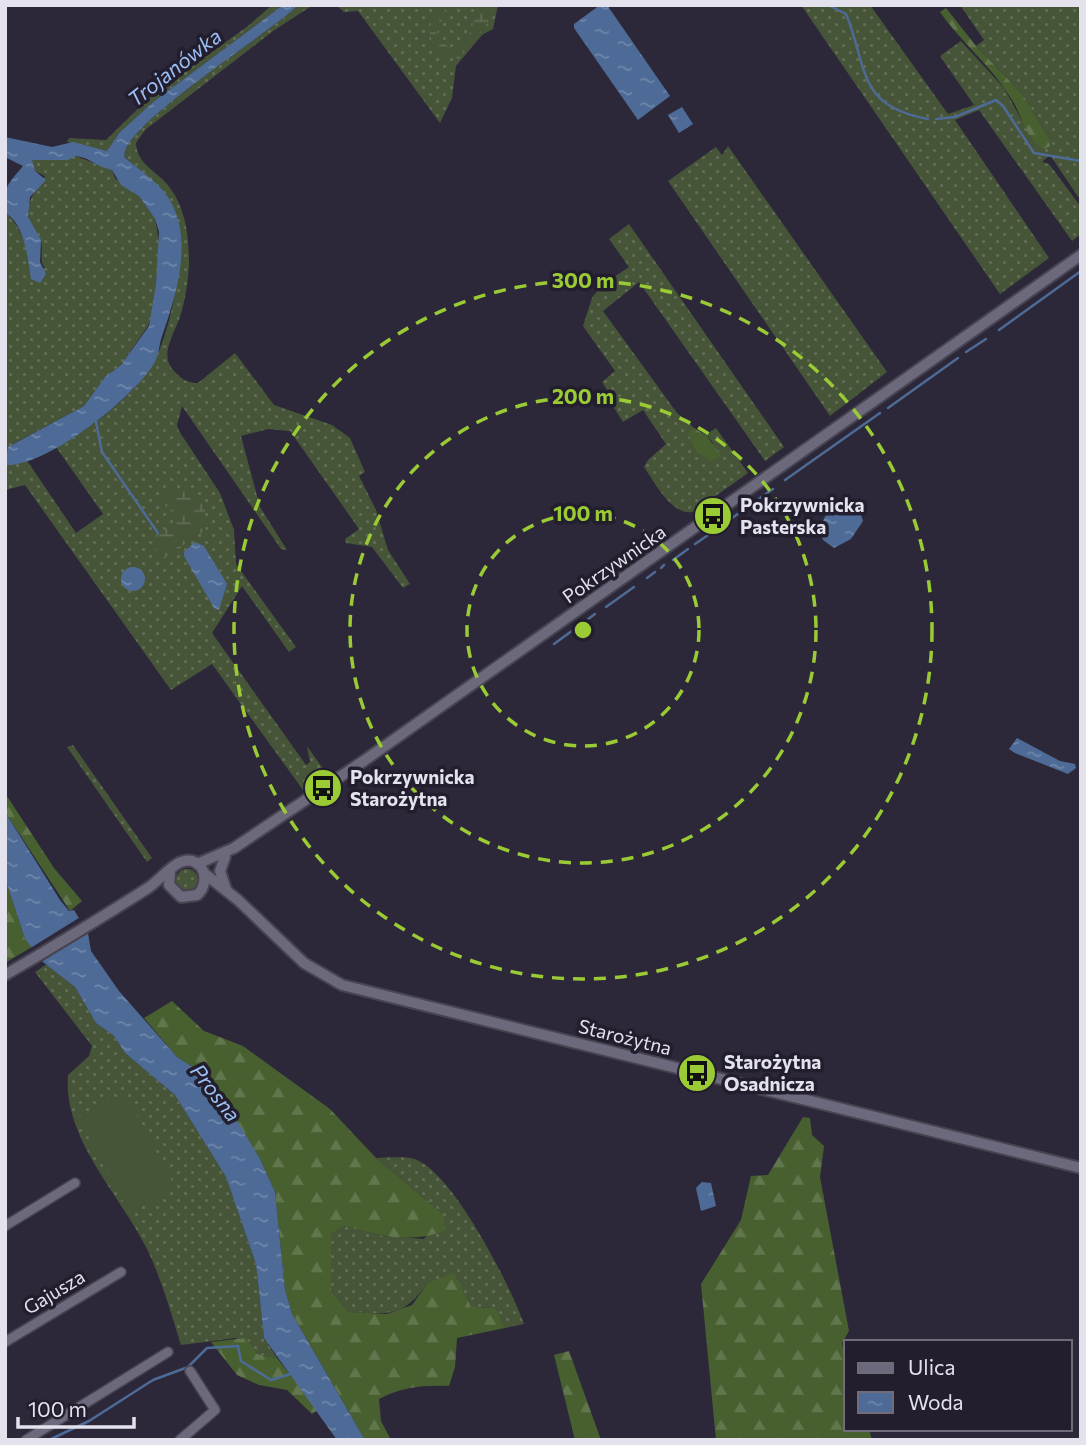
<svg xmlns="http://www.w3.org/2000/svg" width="1086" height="1445" viewBox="0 0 1086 1445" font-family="Commissioner,sans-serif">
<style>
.grass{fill:url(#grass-dots)}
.forest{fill:url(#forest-firs)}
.wetland{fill:url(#wetland-marsh)}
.park{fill:#465538}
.water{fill:url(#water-ripples)}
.pier{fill:#2c2839}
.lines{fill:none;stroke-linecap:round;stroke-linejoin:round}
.stream{stroke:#4d6b96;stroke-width:2.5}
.minor-casing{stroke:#474351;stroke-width:12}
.tertiary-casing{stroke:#474351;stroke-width:14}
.minor{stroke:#6d697c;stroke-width:9}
.tertiary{stroke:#6d697c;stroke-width:10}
.ring{fill:none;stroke:#9acb34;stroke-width:3.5;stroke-dasharray:12 9}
.labels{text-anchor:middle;stroke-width:7;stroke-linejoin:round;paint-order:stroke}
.poi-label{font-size:19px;font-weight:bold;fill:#e4e2ed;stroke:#231e2e;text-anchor:start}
.street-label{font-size:19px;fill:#e4e2ed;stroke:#231e2e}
.water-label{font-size:21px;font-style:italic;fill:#9cc0f6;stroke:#231e2e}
.centre{fill:#9acb34;stroke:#231e2e;stroke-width:3.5}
.ring-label{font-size:21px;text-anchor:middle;font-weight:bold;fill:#9acb34;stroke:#231e2e;stroke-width:7;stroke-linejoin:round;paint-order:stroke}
</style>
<defs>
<pattern id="grass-dots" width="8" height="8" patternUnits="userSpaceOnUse" patternTransform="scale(1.75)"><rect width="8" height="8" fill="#465538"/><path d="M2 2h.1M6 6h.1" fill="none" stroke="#616d55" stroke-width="1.8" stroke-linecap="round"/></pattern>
<pattern id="forest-firs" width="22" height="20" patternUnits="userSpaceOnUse" patternTransform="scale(1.75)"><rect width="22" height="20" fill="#486030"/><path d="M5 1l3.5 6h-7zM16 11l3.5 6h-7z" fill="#62764e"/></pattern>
<pattern id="wetland-marsh" width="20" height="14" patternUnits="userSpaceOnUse" patternTransform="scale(1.75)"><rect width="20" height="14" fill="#465538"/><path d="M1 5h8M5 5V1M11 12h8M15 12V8" fill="none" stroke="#616d55"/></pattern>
<pattern id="water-ripples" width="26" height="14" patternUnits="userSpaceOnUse" patternTransform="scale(1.75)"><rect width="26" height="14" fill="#4d6b96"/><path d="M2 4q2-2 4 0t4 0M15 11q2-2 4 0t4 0" fill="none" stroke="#6f87aa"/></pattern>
</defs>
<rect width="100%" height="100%" fill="#2c2839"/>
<!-- grass -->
<g class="grass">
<polygon points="272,5 283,5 153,102 119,133 107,151 67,142 69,138 106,140 151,96 248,26"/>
<path d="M298,5h15l-40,26 -128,99 -9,13c1,21 19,27 31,41 19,23 22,52 22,81 -1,17 -4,36 -9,52 -8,22 -23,40 -2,58 6,6 12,8 20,8l37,-30 39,52 58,20 18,13 15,34 -6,4 17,34 12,40 22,34 -7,4 -31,-41 -26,-4 -1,-4 14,-10 -69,-98 -22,-2 -27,7 19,71 27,43 -6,-1 -99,-143 -5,19 2,6 41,62 14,37 2,34 60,83 -7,5 -47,-66 -30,47 94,132 4,-3 -3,-16 19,27 -23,17 -91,-126 -41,26 -146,-205 -20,5v-25l21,-6 50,74 27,-19 -47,-67c35,-18 67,-44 91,-74 24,-31 44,-134 24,-170 -10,-17 -31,-33 -46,-45 -11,-28 150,-128 173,-153z"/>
<polygon points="336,5 498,5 493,29 482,35 456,66 452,98 440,123 358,11 344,12"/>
<polygon points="801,5 870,5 948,114 974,105 940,56 961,41 1004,88 1032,139 1050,140 1023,95 976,46 984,40 960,5 1081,5 1081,201 1050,155 1042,162 1049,164 1081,207 1081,234 1072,241 979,110 955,120 1049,258 1000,294"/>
<polygon points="728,146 887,372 830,416 668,181 716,147 722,155"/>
<path d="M76,156l36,14 3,8 24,18 16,23 5,29 -7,66 -5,12 -27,39 -16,12 -21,29 -71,38 -8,9v-240c12,6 27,41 24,55h16c-7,-9 -1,-16 -4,-27 -2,-5 -6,-9 -9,-14 -11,-20 3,-35 13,-51l-10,-5 -4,-11h31z"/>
<path d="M629,224l155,223 -19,14 -126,-179 -36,29 74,102 17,15 -6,7 26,9 -8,-9 10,-7 32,45 -55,39c-21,4 -38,-29 -49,-45l4,-7 18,-16 -23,-34 -20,12 -19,-30 3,-2 -5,-8 13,-11 -32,-45 9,-28 16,-22 3,3 18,-12 -20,-28z"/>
<polygon points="73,745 152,858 147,862 67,747"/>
<circle cx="187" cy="880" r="11"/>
<path d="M47,964l28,23 21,36 18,13 11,17 50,42 51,82 30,87 8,74 13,20 -20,-4 -21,-16 -55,7c-10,-32 -19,-65 -34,-96 -27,-55 -84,-110 -79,-174l21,-19 3,-10 -57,-74z"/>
<path d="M376,1158c11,0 27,-2 38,1 38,11 97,128 110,165l-19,4 -9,-20 -25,-1 -43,-24c-26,35 -38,31 -79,29l-18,-21v-56l12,-9 41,10 40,3 19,-25z"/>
</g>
<!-- forest -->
<g class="forest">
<path d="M946,8l30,38 47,49 27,45v6l-6,3c-18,-8 -22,-34 -32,-49 -18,-31 -50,-57 -72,-88z"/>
<polygon points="694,428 706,435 721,456 711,461 697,452 688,434"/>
<polygon points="5,793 54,868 82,901 70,911 5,812"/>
<polygon points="5,878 25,939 32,947 5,963"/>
<path d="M172,1001l32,30 39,15 87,63 46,49 67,56 3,16c-37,15 -66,5 -103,-4l-12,9v56l18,21 38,2 25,-9 16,-22 26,-10 17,34 25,1 9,20 -48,10 -2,29 -6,19c-26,-1 -47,1 -70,13l2,22 10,19h-26l-73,-126 -7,-25 -10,-97 -15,-33 -58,-86 -25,-16 -33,-39z"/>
<polygon points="803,1117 810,1118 812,1135 824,1146 820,1177 849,1331 842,1343 846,1363 846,1429 869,1429 872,1440 716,1440 701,1284 741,1220 751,1176 768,1175"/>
<polygon points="246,1338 257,1354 277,1358 318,1410 312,1414 287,1390 259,1385 237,1375 211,1342"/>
<polygon points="569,1351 601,1440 575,1440 554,1355"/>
</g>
<!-- wetland -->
<g class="wetland">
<path d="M440,5h7l-10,28 3,7 11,9h7l13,-18 5,-20 -3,-6h18l3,10 -35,44c-14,1 -32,-16 -29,-32 1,-8 8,-14 10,-22z"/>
<polygon points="180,488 192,491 206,507 203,523 208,535 197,532 173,555 156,559 158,533 171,526 176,516 158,499"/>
</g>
<!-- park -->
<polygon class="park" points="125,1093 176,1189 129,1213 78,1117"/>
<!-- water -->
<g class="water">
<path d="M283,5h15c-23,25 -184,125 -173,153 15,12 36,26 46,44 22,41 5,94 -9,134 -3,9 -3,18 -7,26 -20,35 -109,106 -150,103l3,-18 76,-41 21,-29 16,-12 28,-39 7,-42 3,-52 -4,-13 -16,-23 -18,-11 -9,-15c-16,-3 -21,-12 -36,-14l-8,4h-36l3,11 11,9 -16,17 -2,20 13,23 -1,22 6,12 -6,9 -9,-4c-3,-18 -6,-56 -26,-66 0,-30 1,-26 18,-47l-18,-9v-20l47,10 21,-5 34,9 12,-18 34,-31z"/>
<polygon points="600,5 607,5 670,96 638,120 574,28 574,24"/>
<polygon points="682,107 693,124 679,133 668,115"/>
<path d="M845,502l15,9 3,10 -12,18 -17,9 -11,-8c-6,-17 5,-34 22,-38z"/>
<polygon points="195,542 204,546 227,584 219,610 214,608 184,556 184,552"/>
<circle cx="133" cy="579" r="12"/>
<polygon points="1017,738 1060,761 1075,764 1076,768 1068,774 1015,753 1009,749"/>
<polygon points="5,812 60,900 69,911 74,910 88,933 91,951 119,991 177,1057 202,1073 221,1094 260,1159 275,1192 285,1289 292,1314 365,1440 337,1440 264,1338 256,1264 226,1177 175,1095 125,1053 114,1036 96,1023 75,987 43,962 25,939 5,878"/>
<polygon points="702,1182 711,1183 716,1206 701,1211 696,1188"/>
</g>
<!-- pier -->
<polygon class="pier" points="82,916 91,931 39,963 29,949"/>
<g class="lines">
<!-- stream -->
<g class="stream">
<path d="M828,5l18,9c22,53 10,92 82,105"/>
<polyline points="936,119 955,117 996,100 1003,106 1034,153 1081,161"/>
<polyline points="999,330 1081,271"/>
<polyline points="966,352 986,339"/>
<polyline points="888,408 958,358"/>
<polyline points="96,422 102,452 158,533"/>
<polyline points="785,480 880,413"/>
<polyline points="725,523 773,489"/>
<polyline points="695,544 714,531"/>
<polyline points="673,560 688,549"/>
<polyline points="661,568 664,565"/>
<polyline points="647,578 655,572"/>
<polyline points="606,607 634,587"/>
<polyline points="554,644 595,614"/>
<polyline points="49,1440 89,1421 153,1380 188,1367 207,1348 238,1346 241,1361 271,1380 294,1373"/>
</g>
<defs>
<g id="minor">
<polyline points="5,1226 75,1183"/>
<polyline points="5,1342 121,1272"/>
<polyline points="26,1440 168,1352"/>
<polyline points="180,1440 215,1410 190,1371"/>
</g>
<g id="tertiary">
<polyline points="225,857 220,871 226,889"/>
<polyline points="197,864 234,848 365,760 1081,255"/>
<polyline points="205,874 238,900 304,963 342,985 1081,1168"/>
<path d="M5,975c48,-28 96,-57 143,-87 9,-6 24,-23 33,-26 22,-8 31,20 16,33l-16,2 -12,-12 1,-13"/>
</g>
</defs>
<!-- minor casing -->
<use href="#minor" class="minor-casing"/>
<!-- tertiary casing -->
<use href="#tertiary" class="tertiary-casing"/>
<!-- minor -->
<use href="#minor" class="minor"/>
<!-- tertiary -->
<use href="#tertiary" class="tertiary"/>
</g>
<!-- distance rings -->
<g class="ring">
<circle cx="583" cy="630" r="116"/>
<circle cx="583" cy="630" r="233"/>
<circle cx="583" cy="630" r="349"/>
</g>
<!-- icons -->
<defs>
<symbol id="bus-disc" viewBox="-11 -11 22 22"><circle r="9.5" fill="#9acb34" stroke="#231e2e"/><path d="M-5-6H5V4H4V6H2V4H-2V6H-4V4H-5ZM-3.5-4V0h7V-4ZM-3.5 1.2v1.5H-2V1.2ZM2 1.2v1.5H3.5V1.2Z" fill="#111"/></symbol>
</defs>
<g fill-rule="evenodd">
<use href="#bus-disc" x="691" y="494" width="44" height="44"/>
<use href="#bus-disc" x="301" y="766" width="44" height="44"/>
<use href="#bus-disc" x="675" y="1051" width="44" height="44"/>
</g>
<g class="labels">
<!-- poi labels -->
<g class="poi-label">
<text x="740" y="512">Pokrzywnicka<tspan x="740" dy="22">Pasterska</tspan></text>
<text x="350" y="784">Pokrzywnicka<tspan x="350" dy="22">Starożytna</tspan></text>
<text x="724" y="1069">Starożytna<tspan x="724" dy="22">Osadnicza</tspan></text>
</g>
<!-- street labels -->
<g class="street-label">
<text transform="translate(614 564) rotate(-35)" y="7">Pokrzywnicka</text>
<text transform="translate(625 1037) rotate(14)" y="7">Starożytna</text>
<text transform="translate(54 1292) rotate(-31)" y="7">Gajusza</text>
</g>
<!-- water labels -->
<g class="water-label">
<text transform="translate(175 68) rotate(-38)" y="7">Trojanówka</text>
<text transform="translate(215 1093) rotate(52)" y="7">Prosna</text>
</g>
</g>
<circle cx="583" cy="630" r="10" class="centre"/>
<g class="ring-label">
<text x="583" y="288">300 m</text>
<text x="583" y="404">200 m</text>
<text x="583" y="521">100 m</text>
</g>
<!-- border -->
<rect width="1086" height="1445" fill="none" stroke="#e4e2ed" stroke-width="14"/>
<!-- legend -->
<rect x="844" y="1340" width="228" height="91" fill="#231e2e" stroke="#706c7a" stroke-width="2"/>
<rect x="858" y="1363" width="35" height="10" fill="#6d697c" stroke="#706c7a" stroke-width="2"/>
<text x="908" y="1375" font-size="21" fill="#e4e2ed">Ulica</text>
<rect x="858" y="1392" width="35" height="21" fill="url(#water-ripples)" stroke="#706c7a" stroke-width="2"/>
<text x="908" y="1410" font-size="21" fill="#e4e2ed">Woda</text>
<!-- scale -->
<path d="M18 1417v10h116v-10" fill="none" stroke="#e4e2ed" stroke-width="3.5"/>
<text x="28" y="1417" font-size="21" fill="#e4e2ed" stroke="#231e2e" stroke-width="5" paint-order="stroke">100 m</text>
</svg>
